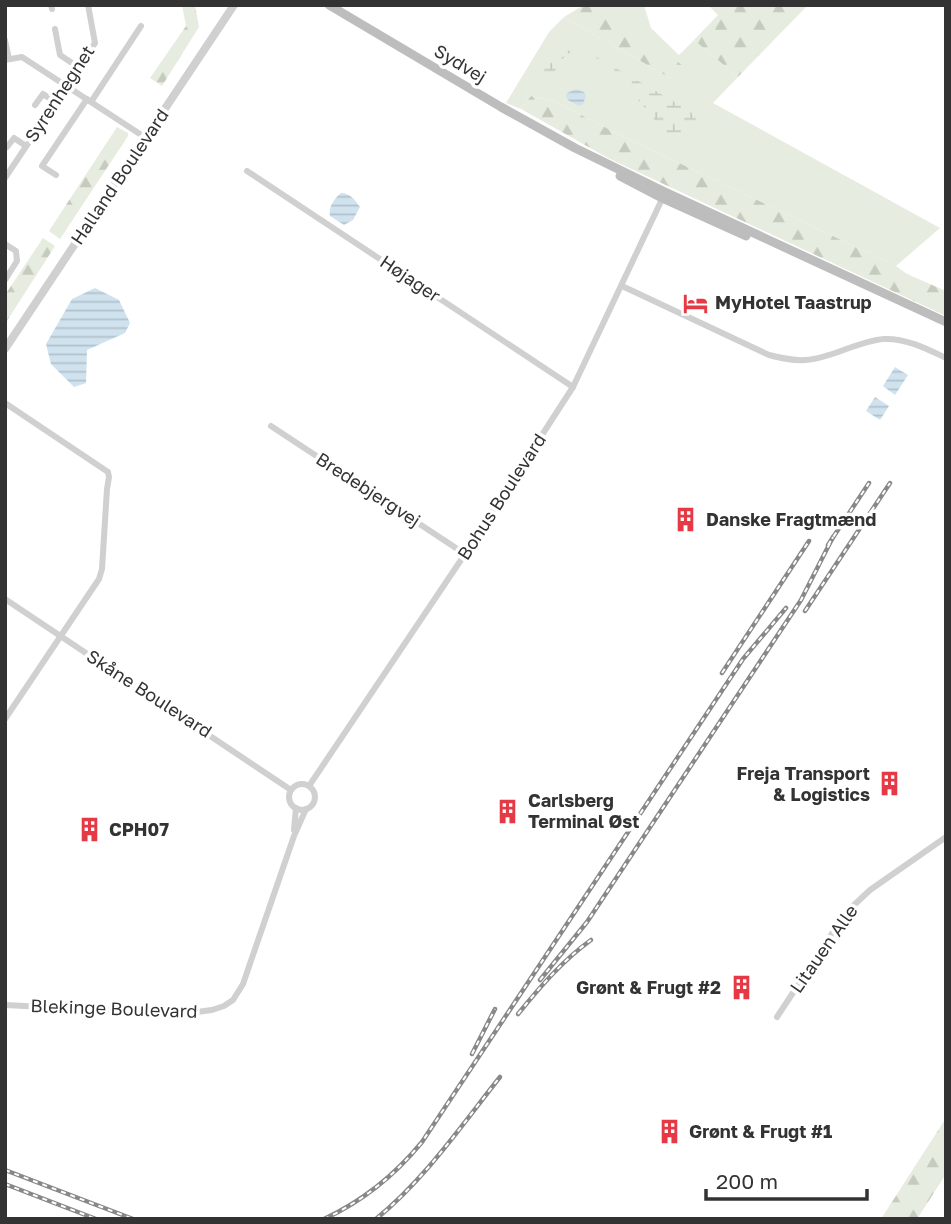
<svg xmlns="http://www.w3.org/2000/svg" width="951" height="1224" viewBox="0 0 951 1224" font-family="'Golos Text',sans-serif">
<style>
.grass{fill:#e6ecdf}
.forest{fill:url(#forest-firs)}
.wetland{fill:url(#wetland-marsh)}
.water{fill:url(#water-rules)}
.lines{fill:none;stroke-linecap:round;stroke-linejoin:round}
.minor{stroke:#d0d0d0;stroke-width:6}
.tertiary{stroke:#d0d0d0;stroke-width:8}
.secondary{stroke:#bdbdbd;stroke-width:9}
.rail-casing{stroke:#888;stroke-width:4.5}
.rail{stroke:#fff;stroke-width:2;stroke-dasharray:5;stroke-linecap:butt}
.labels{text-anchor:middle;stroke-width:7;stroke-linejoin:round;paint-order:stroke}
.street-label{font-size:18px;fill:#333;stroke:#fff}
.poi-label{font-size:18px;font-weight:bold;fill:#333;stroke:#fff;text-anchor:start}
</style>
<defs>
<pattern id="forest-firs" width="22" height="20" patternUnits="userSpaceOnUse" patternTransform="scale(1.75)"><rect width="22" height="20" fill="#e6ecdf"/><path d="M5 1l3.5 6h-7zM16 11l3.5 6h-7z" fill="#c6cbc0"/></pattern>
<pattern id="wetland-marsh" width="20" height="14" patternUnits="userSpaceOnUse" patternTransform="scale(1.75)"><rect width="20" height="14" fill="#e6ecdf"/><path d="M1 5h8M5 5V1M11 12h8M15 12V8" fill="none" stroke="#c6cbc0"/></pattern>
<pattern id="water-rules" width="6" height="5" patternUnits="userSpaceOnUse" patternTransform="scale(1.75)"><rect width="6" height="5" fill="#cfe2ee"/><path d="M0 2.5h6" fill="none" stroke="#b2c2cd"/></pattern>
</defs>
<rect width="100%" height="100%" fill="#fff"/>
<!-- grass -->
<polygon class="grass" points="598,5 644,5 651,28 679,55 694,40 738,77 713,103 940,228 896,266 620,135 554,101 531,96 521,109 506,103 549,32 564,17 670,78 681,65"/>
<!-- forest -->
<g class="forest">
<polygon points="182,5 195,5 199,27 162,86 150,78 186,26"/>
<polygon points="584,5 598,5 682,65 670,78 564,17"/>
<polygon points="708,5 808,5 738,77 694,40 718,15"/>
<polygon points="531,96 554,101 620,135 896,266 907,274 946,291 946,316 608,158 521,109"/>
<polygon points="117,127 128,133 128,136 60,239 49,231"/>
<polygon points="43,238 55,246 5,324 5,295"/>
<polygon points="946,1118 946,1174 917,1219 881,1219"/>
</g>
<!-- wetland -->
<path class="wetland" d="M569,41l121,70 6,8v12c-8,9 -15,10 -27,10l-9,-10 -7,-14 -28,-32 -47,-30 -9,-2c-11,7 -13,21 -23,28l-5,-2 2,-8 19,-28z"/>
<!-- water -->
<g class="water">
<polygon points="576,89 584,92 586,96 583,104 579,106 568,100 566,96 567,93"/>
<path d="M341,193c9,0 14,7 19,14l-7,13 -9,5 -14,-9c-2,-9 4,-17 11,-23z"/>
<polygon points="95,288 119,300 130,323 125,333 87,350 86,383 74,387 51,364 46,344 72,299"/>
<polygon points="895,367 908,375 895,395 883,386"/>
<polygon points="875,397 889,406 880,420 866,411"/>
</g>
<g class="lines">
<!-- minor -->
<g class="minor">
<polyline points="51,5 52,9"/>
<polyline points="55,29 60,55 78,67"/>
<polyline points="5,40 9,59"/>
<polyline points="5,60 22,57 146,138"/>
<polyline points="91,102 141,26"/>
<polyline points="35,105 43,94 55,102"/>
<polyline points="7,147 14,138 26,146"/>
<polyline points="247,171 573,387"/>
<polyline points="56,175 42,166 87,99"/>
<polyline points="5,178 95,43 88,5"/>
<polyline points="5,244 16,251 17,261 5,280"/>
<path d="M622,286l147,69c12,3 24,6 37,5 27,-2 51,-19 78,-21 22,-1 43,10 62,19"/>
<polyline points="5,403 108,472 109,477 107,489 102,569 99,579 5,719"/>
<polyline points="271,426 465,554"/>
<polyline points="5,599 291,790"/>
<circle cx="302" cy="797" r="13"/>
<polyline points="309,786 465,554 573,387 664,195"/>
<polyline points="294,830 296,808"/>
<polyline points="5,1005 181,1014 212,1010 224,1006 233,1000 243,984 294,836 306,809"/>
<polyline points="777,1017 841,920 854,905 870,890 946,837"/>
</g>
<!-- tertiary -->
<polyline class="tertiary" points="5,349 234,5"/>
<!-- secondary -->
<g class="secondary">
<polyline points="329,5 501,107 575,148 665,192 946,322"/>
<polyline points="620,176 662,198 746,236"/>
</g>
<defs>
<g id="rail">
<polyline points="828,545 869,483"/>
<polyline points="805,611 890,483"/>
<polyline points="722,673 809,541"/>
<polyline points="540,980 587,922 801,600 833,537"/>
<path d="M518,1014c22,-27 44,-53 73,-74"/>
<polyline points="472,1054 495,1009"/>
<polyline points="5,1170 133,1219"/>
<polyline points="5,1184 96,1219"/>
<path d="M324,1219c39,-18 71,-44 98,-77l321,-483 43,-51"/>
<path d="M376,1219c49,-40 85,-93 124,-142"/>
</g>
</defs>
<!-- rail casing -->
<use href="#rail" class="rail-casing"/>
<!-- rail -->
<use href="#rail" class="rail"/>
</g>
<!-- icons -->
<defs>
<symbol id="hotel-bare" viewBox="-9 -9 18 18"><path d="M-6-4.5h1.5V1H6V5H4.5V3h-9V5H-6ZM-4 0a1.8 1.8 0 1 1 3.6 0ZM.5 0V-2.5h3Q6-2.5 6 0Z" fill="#e63946" stroke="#fff" stroke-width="2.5" paint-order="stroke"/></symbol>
<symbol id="building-bare" viewBox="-9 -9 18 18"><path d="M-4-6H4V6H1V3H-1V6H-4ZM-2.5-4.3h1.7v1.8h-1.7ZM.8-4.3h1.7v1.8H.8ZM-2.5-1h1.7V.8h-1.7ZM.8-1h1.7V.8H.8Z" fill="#e63946" stroke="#fff" stroke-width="2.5" paint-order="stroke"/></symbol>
</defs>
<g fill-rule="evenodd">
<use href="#hotel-bare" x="678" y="286" width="35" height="35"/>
<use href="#building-bare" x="668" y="502" width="35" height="35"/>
<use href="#building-bare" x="872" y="766" width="35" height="35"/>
<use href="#building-bare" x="490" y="794" width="35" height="35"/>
<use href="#building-bare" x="72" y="812" width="35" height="35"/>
<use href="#building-bare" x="724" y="970" width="35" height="35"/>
<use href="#building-bare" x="652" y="1114" width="35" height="35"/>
</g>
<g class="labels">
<!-- street labels -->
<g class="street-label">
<text transform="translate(460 64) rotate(31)" y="6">Sydvej</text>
<text transform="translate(60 94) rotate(-57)" y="6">Syrenhegnet</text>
<text transform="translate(120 177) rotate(-56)" y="6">Halland Boulevard</text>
<text transform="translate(410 279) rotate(34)" y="6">Højager</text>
<text transform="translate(368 490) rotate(33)" y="6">Bredebjergvej</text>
<text transform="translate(502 497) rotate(-57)" y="6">Bohus Boulevard</text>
<text transform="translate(149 694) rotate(33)" y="6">Skåne Boulevard</text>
<text transform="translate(824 949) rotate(-55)" y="6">Litauen Alle</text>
<text transform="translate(114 1009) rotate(2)" y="6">Blekinge Boulevard</text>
</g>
<!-- poi labels -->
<g class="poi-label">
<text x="715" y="309">MyHotel Taastrup</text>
<text x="706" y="526">Danske Fragtmænd</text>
<text x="870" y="780" text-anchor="end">Freja Transport<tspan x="870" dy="21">&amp; Logistics</tspan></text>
<text x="528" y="807">Carlsberg<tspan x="528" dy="21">Terminal Øst</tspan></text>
<text x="109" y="836">CPH07</text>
<text x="721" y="994" text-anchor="end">Grønt &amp; Frugt #2</text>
<text x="689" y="1138">Grønt &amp; Frugt #1</text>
</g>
</g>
<!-- border -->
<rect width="951" height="1224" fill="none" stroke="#333333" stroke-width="14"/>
<!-- scale -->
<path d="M706 1189v10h161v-10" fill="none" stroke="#333333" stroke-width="3.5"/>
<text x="716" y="1189" font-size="21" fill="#333333" stroke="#ffffff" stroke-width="5" paint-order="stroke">200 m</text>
</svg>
